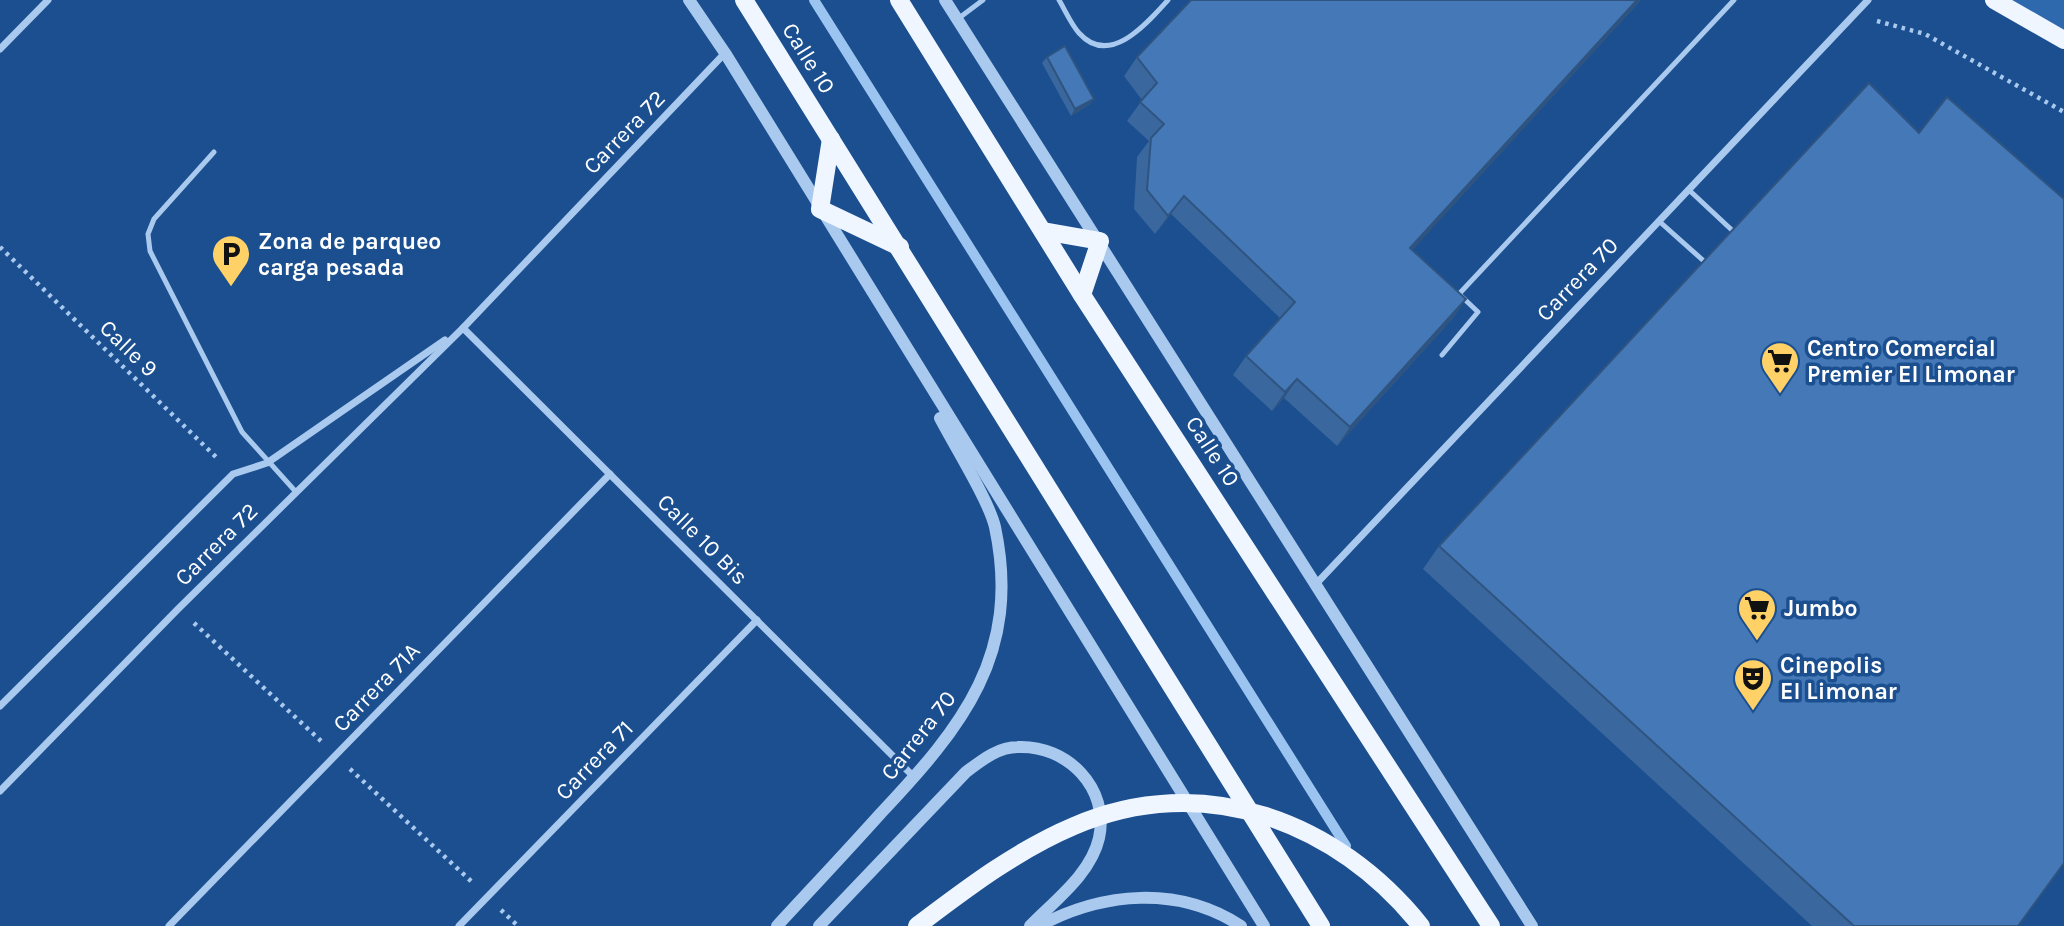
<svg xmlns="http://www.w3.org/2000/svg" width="2064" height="926" viewBox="0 0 2064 926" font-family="Karla,sans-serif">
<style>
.green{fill:#2e69ad}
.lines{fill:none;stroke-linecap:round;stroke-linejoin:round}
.stream{stroke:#9cc4f0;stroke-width:10}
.path{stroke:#a9c9ee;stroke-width:4.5;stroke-dasharray:3.5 5;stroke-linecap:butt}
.service{stroke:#a9c9ee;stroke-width:5}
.minor{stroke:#a9c9ee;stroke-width:7}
.tertiary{stroke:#a9c9ee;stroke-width:12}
.primary{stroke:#f0f6ff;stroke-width:18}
.primary-bridge{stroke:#f0f6ff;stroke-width:18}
.wall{fill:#3a679d}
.shaded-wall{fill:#305480}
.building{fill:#4478b7;stroke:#305480;stroke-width:2}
.labels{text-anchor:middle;stroke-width:7;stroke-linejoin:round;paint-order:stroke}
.street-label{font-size:23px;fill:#fff;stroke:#1b4f8f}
.poi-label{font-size:23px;font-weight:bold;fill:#fff;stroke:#1b4f8f;text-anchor:start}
</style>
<rect width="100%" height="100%" fill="#1b4f8f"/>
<!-- green -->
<polygon class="green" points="1994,0 2064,0 2064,40"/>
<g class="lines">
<!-- stream -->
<polyline class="stream" points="814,0 1346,846"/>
<!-- path -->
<g class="path">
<polyline points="1877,21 1925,34 2064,112"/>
<polyline points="0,247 218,459"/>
<polyline points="194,623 321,741"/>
<polyline points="350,769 472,882"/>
<polyline points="501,910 518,926"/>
</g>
<!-- service -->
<g class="service">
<path d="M1059,0c6,10 12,24 20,33 31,35 69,-11 89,-33"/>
<polyline points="959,18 983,0"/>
<polyline points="214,152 154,219 148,234 150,251 242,432 296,492"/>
<polyline points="1689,190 1735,233"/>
<polyline points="1660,222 1706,263"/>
<polyline points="1442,355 1478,312 1459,294 1734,0"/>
</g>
<!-- minor -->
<g class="minor">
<polyline points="0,49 48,0"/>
<polyline points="463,328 914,777"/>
<polyline points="1315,585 1868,0"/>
<polyline points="0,706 233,474 267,463 445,340"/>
<polyline points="0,791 178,609 463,328 725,53"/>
<polyline points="169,926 610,474"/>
<polyline points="459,926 757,620"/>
</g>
<!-- tertiary -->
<g class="tertiary">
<polyline points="689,0 725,53 1264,926"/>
<polyline points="945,0 1532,926"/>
<path d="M777,926c35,-38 70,-75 104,-113 81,-86 141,-159 114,-286 -6,-26 -41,-82 -55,-109"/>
<path d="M819,926l147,-154c16,-12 32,-25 52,-25 49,-2 92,41 81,91 -8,36 -45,63 -69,88"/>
<path d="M1039,926c64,-34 139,-41 202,0"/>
</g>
<!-- primary -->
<g class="primary">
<polyline points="744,0 1321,926"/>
<polyline points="899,0 1082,295 1491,926"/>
<polyline points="1994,0 2064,40"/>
<polyline points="831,139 820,209 900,247"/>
<polyline points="1043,231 1100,241 1082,295"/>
</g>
<!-- primary-bridge -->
<path class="primary-bridge" d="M917,926c49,-37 100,-76 157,-100 129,-56 263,-5 347,100"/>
</g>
<!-- wall -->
<g class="wall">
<polygon points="1641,0 1412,250 1466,299 1453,318 1337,446 1284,398 1272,411 1233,375 1246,356 1280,318 1171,214 1155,234 1134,209 1137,157 1149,141 1127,121 1142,100 1124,76 1137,57"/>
<polygon points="1047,57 1094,99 1089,105 1071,116 1042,63"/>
<polygon points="1919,133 2019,926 1812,926 1423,569 1439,546"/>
</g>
<!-- shaded-wall -->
<g class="shaded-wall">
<polygon points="1637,0 1641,0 1397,267 1410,248"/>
<polygon points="1094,99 1089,105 1071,116 1075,109"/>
<polygon points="1184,196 1171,214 1155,234 1168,216"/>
<polygon points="1466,299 1453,318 1337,446 1350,427"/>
<polygon points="1297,379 1284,398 1272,411 1285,392"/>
</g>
<!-- building -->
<g class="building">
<polygon points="1191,0 1637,0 1410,248 1466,299 1350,427 1297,379 1285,392 1246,356 1295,302 1184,196 1168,216 1147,190 1151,138 1164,124 1140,102 1157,83 1137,57"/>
<polygon points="1065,46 1094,99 1075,109 1047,57"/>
<polygon points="1869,83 1919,133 1947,97 2064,199 2064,863 2018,926 1854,926 1439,546"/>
</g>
<!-- icons -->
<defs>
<symbol id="parking-pin" viewBox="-11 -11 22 30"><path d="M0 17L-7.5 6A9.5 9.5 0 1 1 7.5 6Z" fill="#ffd166" stroke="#1b4f8f"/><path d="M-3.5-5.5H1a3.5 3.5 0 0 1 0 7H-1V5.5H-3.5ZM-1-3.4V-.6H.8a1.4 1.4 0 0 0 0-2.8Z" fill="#111"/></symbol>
<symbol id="supermarket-pin" viewBox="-11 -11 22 30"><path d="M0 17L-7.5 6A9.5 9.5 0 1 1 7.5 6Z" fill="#ffd166" stroke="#1b4f8f"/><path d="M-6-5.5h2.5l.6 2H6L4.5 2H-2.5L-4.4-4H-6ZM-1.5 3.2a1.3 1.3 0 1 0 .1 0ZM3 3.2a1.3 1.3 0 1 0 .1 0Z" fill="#111"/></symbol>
<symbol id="theatre-pin" viewBox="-11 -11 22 30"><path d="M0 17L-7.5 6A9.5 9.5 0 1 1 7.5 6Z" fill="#ffd166" stroke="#1b4f8f"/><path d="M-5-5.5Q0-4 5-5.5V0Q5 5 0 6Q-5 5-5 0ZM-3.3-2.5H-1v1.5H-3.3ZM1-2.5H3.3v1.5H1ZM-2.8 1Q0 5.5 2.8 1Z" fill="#111"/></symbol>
</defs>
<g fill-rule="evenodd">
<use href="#parking-pin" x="209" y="232" width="44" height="60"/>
<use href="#supermarket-pin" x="1758" y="339" width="44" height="60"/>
<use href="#supermarket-pin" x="1735" y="586" width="44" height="60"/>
<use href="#theatre-pin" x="1731" y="656" width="44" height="60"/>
</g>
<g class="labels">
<!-- street labels -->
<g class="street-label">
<text transform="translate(809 58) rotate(58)" y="8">Calle 10</text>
<text transform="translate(624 132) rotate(-46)" y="8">Carrera 72</text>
<text transform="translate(1577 279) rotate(-46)" y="8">Carrera 70</text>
<text transform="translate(129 348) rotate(44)" y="8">Calle 9</text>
<text transform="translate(1213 451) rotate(57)" y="8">Calle 10</text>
<text transform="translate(703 539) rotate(45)" y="8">Calle 10 Bis</text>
<text transform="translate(216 544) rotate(-45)" y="8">Carrera 72</text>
<text transform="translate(376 687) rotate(-46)" y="8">Carrera 71A</text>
<text transform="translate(918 735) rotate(-52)" y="8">Carrera 70</text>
<text transform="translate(594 760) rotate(-46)" y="8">Carrera 71</text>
</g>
<!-- poi labels -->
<g class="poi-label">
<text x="258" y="249">Zona de parqueo<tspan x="258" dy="26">carga pesada</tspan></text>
<text x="1807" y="356">Centro Comercial<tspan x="1807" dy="26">Premier El Limonar</tspan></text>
<text x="1784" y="616">Jumbo</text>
<text x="1780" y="673">Cinepolis<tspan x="1780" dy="26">El Limonar</tspan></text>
</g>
</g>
</svg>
